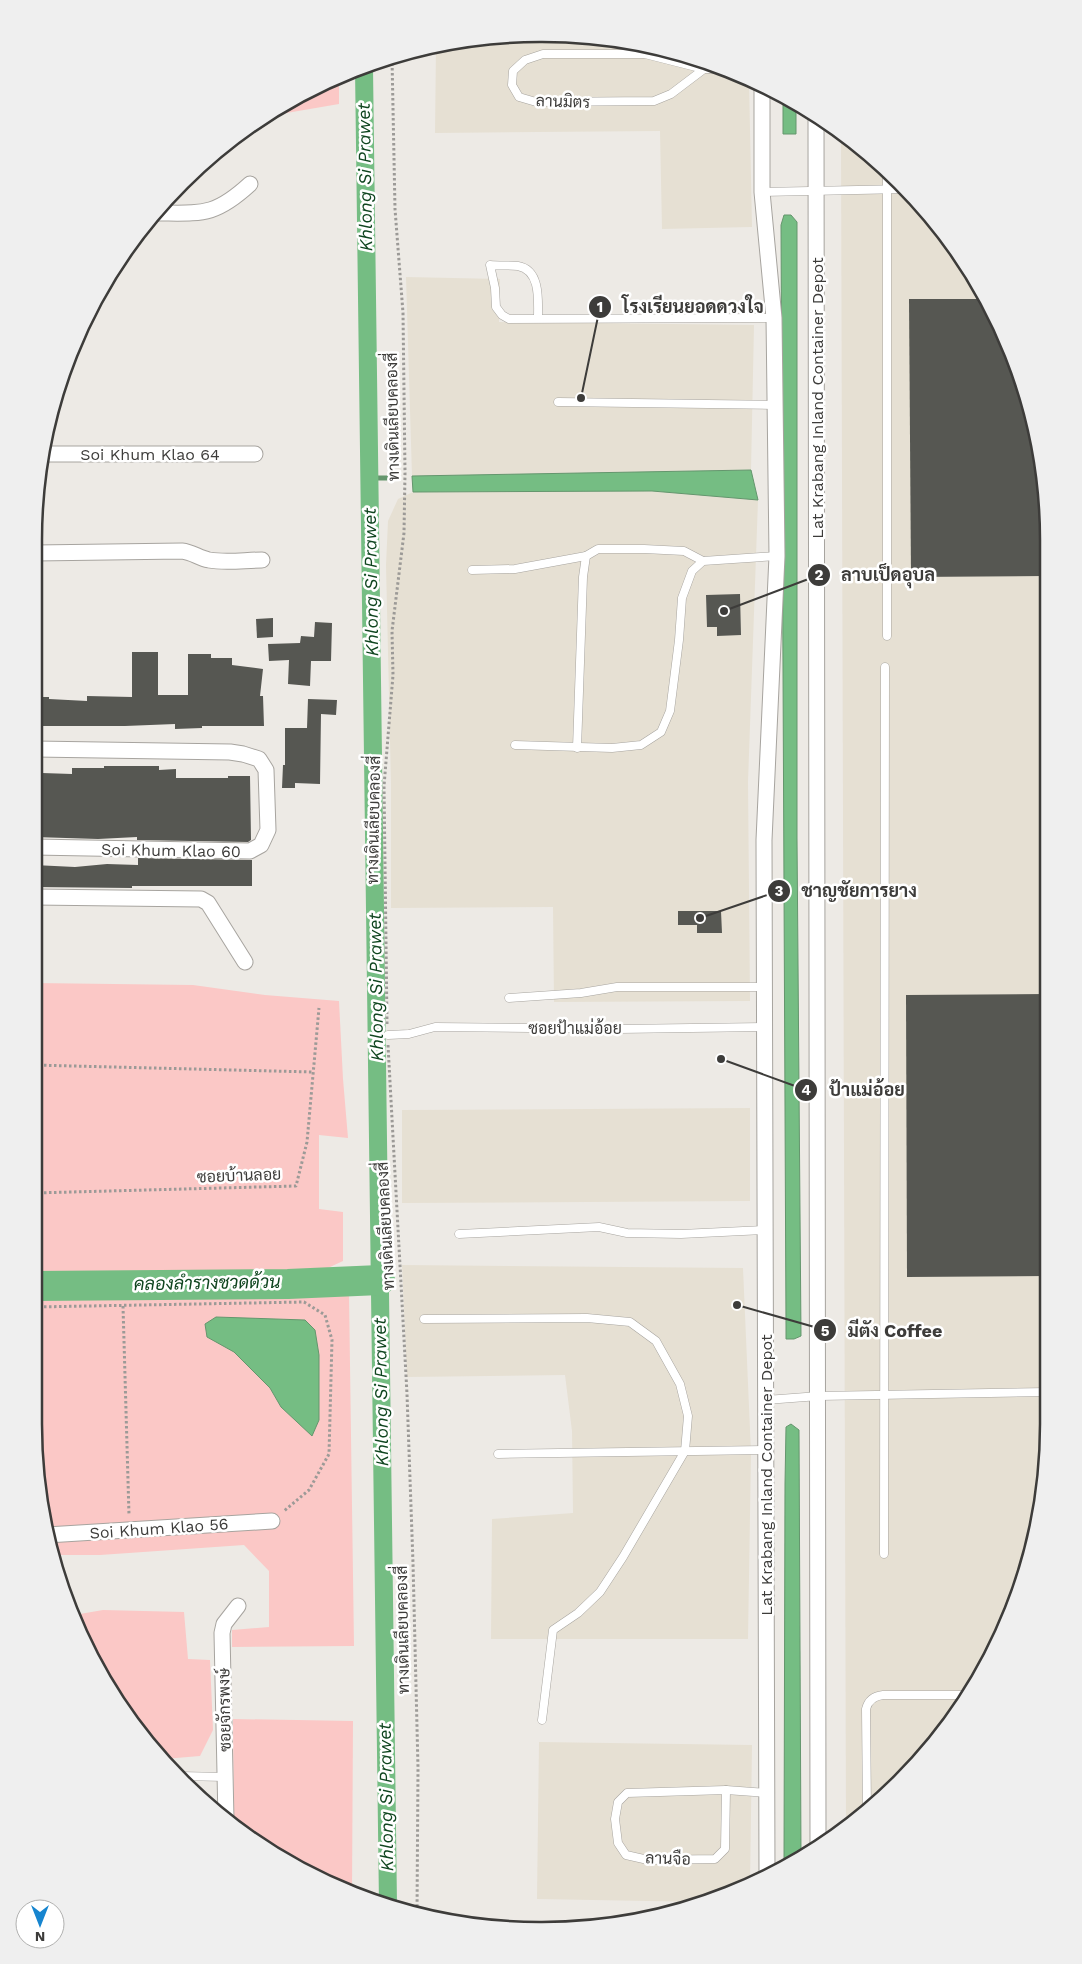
<svg xmlns="http://www.w3.org/2000/svg" width="1082" height="1964" viewBox="0 0 1082 1964" font-family="'Work Sans',Sarabun,sans-serif">
<style>
.built{fill:#e6e0d3}
.green{fill:#fbc8c6;fill-rule:evenodd}
.water{fill:#75bd83;stroke:#64966d}
.lines{fill:none;stroke-linecap:round;stroke-linejoin:round}
.stream{stroke:#64966d;stroke-width:5}
.canal{stroke:#75bd83;stroke-width:18}
.river{stroke:#75bd83;stroke-width:30}
.building{fill:#565752}
.service-casing{stroke:#a7a49f;stroke-width:9}
.minor-casing{stroke:#a7a49f;stroke-width:17}
.path{stroke:#9c9a97;stroke-width:3;stroke-dasharray:2.5 2.5;stroke-linecap:butt}
.service{stroke:#fff;stroke-width:8}
.minor{stroke:#fff;stroke-width:15}
.labels{text-anchor:middle;stroke-width:5;stroke-linejoin:round;paint-order:stroke}
.street-label{font-size:16px;fill:#3d3c3a;stroke:#fff}
.water-label{font-size:18px;font-style:italic;fill:#0f451f;stroke:#fff}
.rim{fill:none;stroke:#3d3c3a;stroke-width:2.5}
.leader{fill:none;stroke:#3d3c3a;stroke-width:2}
.callout-dot{fill:#3d3c3a;stroke:#fff;stroke-width:2}
.mark-label{font-size:15px;text-anchor:middle;font-weight:bold;fill:#fff}
.callout-label{font-size:18px;text-anchor:middle;font-weight:bold;fill:#3d3c3a;stroke:#fff;stroke-width:5;stroke-linejoin:round;paint-order:stroke}
</style>
<rect width="100%" height="100%" fill="#edeae5"/>
<!-- built -->
<g class="built">
<polygon points="508,35 607,38 704,61 749,81 752,227 662,229 660,131 435,133 436,47"/>
<polygon points="841,138 899,182 963,259 1021,378 1044,475 1047,1456 1031,1555 980,1676 943,1732 876,1804 846,1827"/>
<polygon points="406,277 500,279 499,322 754,325 751,470 412,476"/>
<polygon points="652,491 758,500 748,782 750,1001 554,1002 553,907 391,908 391,784 386,565 388,521 398,499 413,492"/>
<polygon points="750,1108 750,1201 402,1203 402,1110"/>
<polygon points="402,1265 743,1268 751,1453 748,1639 491,1639 492,1519 573,1513 572,1431 565,1375 407,1377"/>
<polygon points="539,1742 752,1745 750,1884 735,1892 705,1902 537,1899"/>
</g>
<!-- green -->
<g class="green">
<polygon points="339,78 339,104 269,116 316,86"/>
<polygon points="34,983 193,985 265,995 339,1001 343,1079 348,1138 319,1135 319,1209 343,1212 343,1261 317,1273 34,1278"/>
<path d="M332,1288l17,6 5,352 -122,1v-17l37,-3v-56l-25,-26 -144,10h-48c-22,-84 -18,-172 -18,-258zM216,1317l89,3 14,35v65l-7,15 -31,-28 -11,-19 -36,-36z"/>
<polygon points="103,1610 184,1612 188,1659 210,1660 213,1730 200,1756 164,1759 139,1732 102,1676 74,1615"/>
<polygon points="233,1719 353,1721 352,1893 259,1845 234,1825"/>
</g>
<!-- water -->
<g class="water">
<polygon points="783,97 796,103 796,134 783,134"/>
<polygon points="784,215 791,215 797,222 797,838 801,1336 794,1339 786,1339 786,1326 781,225"/>
<polygon points="751,470 758,500 652,491 413,492 412,476"/>
<polygon points="216,1317 305,1320 315,1330 319,1355 319,1420 312,1436 281,1407 270,1388 234,1352 207,1337 205,1324"/>
<polygon points="791,1424 799,1430 801,1857 784,1865 785,1484 786,1427"/>
</g>
<g class="lines">
<!-- stream -->
<polyline class="stream" points="369,478 387,478"/>
<!-- canal -->
<polyline class="canal" points="364,68 388,1905"/>
<!-- river -->
<polyline class="river" points="34,1286 288,1284 380,1280"/>
</g>
<!-- building -->
<g class="building">
<polygon points="909,299 982,299 1021,378 1044,475 1044,576 911,577"/>
<polygon points="740,594 741,635 717,636 717,627 707,627 706,595"/>
<polygon points="273,618 273,637 257,638 256,619"/>
<polygon points="315,622 332,623 331,661 311,661 310,686 288,684 289,660 269,661 268,644 300,643 301,636 314,637"/>
<polygon points="132,652 158,652 158,695 188,695 188,654 211,654 211,658 232,658 232,665 263,669 260,696 263,696 264,726 202,726 202,728 175,729 175,724 125,726 35,726 35,697 49,697 49,699 87,701 87,696 132,697"/>
<polygon points="308,699 337,700 336,715 321,714 320,784 295,783 295,788 282,788 283,765 285,765 285,728 307,728"/>
<polygon points="104,766 159,766 159,770 176,769 176,778 228,778 228,776 250,776 251,840 248,842 137,840 137,837 98,839 34,837 35,777 41,777 42,773 72,774 72,768 104,768"/>
<polygon points="138,858 252,860 252,886 132,886 132,888 34,887 34,865 75,867 107,864 138,865"/>
<polygon points="678,911 721,911 722,933 697,933 697,925 678,925"/>
<polygon points="1046,994 1047,1276 907,1277 906,995"/>
</g>
<g class="lines">
<defs>
<g id="service">
<polyline points="704,69 671,94 654,101 536,102 519,97 512,85 513,71 525,60 543,54 645,54 704,69 723,69"/>
<polyline points="762,192 905,189"/>
<path d="M538,318c0,-17 3,-48 -20,-52 -9,-1 -19,0 -28,-1l5,23 1,19 6,8 7,4 265,-1"/>
<polyline points="558,402 776,405"/>
<polyline points="472,570 515,569 586,556"/>
<polyline points="887,636 887,172"/>
<polyline points="515,745 612,748 641,745 661,732 670,711 679,640 682,598 692,571 703,561 777,556"/>
<polyline points="577,748 583,577 586,556 598,549 644,549 684,551 703,561"/>
<polyline points="509,998 581,993 617,987 764,987"/>
<polyline points="388,1035 409,1034 435,1027 619,1029 764,1027"/>
<polyline points="459,1234 599,1227 627,1233 681,1234 765,1230"/>
<polyline points="424,1319 587,1318 630,1322 656,1341 680,1384 688,1416 685,1451 623,1557 600,1592 578,1613 553,1630 542,1720"/>
<polyline points="766,1400 819,1396 1047,1392"/>
<polyline points="498,1454 766,1450"/>
<polyline points="884,1554 885,667"/>
<polyline points="180,1776 225,1777"/>
<polygon points="726,1790 725,1849 715,1859 648,1860 626,1855 618,1843 615,1819 618,1802 627,1793"/>
<polyline points="726,1790 767,1793"/>
<path d="M867,1811l-1,-102c2,-8 8,-13 17,-14h85"/>
</g>
<g id="minor">
<polyline points="762,87 762,192 774,318 777,556 764,840 767,1875"/>
<polyline points="816,118 818,1847"/>
<path d="M155,213c47,0 59,4 95,-29"/>
<polyline points="44,454 255,454"/>
<path d="M35,553l147,-2c10,1 17,7 27,9 17,3 36,0 53,0"/>
<polyline points="34,847 250,851 261,845 268,830 266,770 259,759 243,754 230,752 35,749"/>
<polyline points="34,897 201,899 208,903 245,962"/>
<polyline points="47,1535 272,1521"/>
<polyline points="226,1820 222,1633 224,1624 238,1606"/>
</g>
</defs>
<!-- service casing -->
<use href="#service" class="service-casing"/>
<!-- minor casing -->
<use href="#minor" class="minor-casing"/>
<!-- path -->
<g class="path">
<polyline points="387,1024 384,786 393,675 392,631 404,533 405,473 403,313 395,209 392,58"/>
<polyline points="388,1045 407,1394 413,1563 418,1768 417,1914"/>
<polyline points="34,1065 313,1072"/>
<polyline points="34,1193 296,1186 307,1142 319,1008"/>
<polyline points="123,1306 129,1515"/>
<polyline points="34,1307 304,1302 325,1315 332,1340 329,1454 309,1490 284,1511"/>
</g>
<!-- service -->
<use href="#service" class="service"/>
<!-- minor -->
<use href="#minor" class="minor"/>
</g>
<g class="labels">
<!-- street labels -->
<g class="street-label">
<text transform="translate(563 101) rotate(2)" y="6">ลานมิตร</text>
<text transform="translate(817 398) rotate(-90)" y="6">Lat Krabang Inland Container Depot</text>
<text transform="translate(392 417) rotate(-91)" y="6">ทางเดินเลียบคลองสี่</text>
<text x="150" y="460">Soi Khum Klao 64</text>
<text transform="translate(373 820) rotate(-89)" y="6">ทางเดินเลียบคลองสี่</text>
<text transform="translate(171 850) rotate(1)" y="6">Soi Khum Klao 60</text>
<text x="575" y="1034">ซอยป้าแม่อ้อย</text>
<text transform="translate(239 1175) rotate(-2)" y="6">ซอยบ้านลอย</text>
<text transform="translate(385 1226) rotate(-93)" y="6">ทางเดินเลียบคลองสี่</text>
<text transform="translate(766 1475) rotate(-90)" y="6">Lat Krabang Inland Container Depot</text>
<text transform="translate(159 1528) rotate(-4)" y="6">Soi Khum Klao 56</text>
<text transform="translate(402 1630) rotate(-91)" y="6">ทางเดินเลียบคลองสี่</text>
<text transform="translate(224 1710) rotate(-91)" y="6">ซอยจักรพงษ์</text>
<text transform="translate(668 1858) rotate(2)" y="6">ลานจือ</text>
</g>
<!-- water labels -->
<g class="water-label">
<text transform="translate(365 177) rotate(-91)" y="6">Khlong Si Prawet</text>
<text transform="translate(371 582) rotate(-91)" y="6">Khlong Si Prawet</text>
<text transform="translate(376 987) rotate(-91)" y="6">Khlong Si Prawet</text>
<text transform="translate(207 1283) rotate(-1)" y="6">คลองลำรางชวดด้วน</text>
<text transform="translate(381 1392) rotate(-91)" y="6">Khlong Si Prawet</text>
<text transform="translate(386 1797) rotate(-91)" y="6">Khlong Si Prawet</text>
</g>
</g>
<!-- crop -->
<path d="M0 0H1082V1964H0ZM540 42H542A498 498 0 0 1 1040 540V1424A498 498 0 0 1 542 1922H540A498 498 0 0 1 42 1424V540A498 498 0 0 1 540 42Z" fill="#efefef" fill-rule="evenodd"/>
<path class="rim" d="M540 42H542A498 498 0 0 1 1040 540V1424A498 498 0 0 1 542 1922H540A498 498 0 0 1 42 1424V540A498 498 0 0 1 540 42Z"/>
<!-- callouts -->
<path class="leader" d="M581 398L600 307M724 611L819 575M700 918L779 891M721 1059L806 1090M737 1305L825 1330"/>
<g class="callout-dot">
<circle cx="581" cy="398" r="5"/>
<circle cx="724" cy="611" r="5"/>
<circle cx="700" cy="918" r="5"/>
<circle cx="721" cy="1059" r="5"/>
<circle cx="737" cy="1305" r="5"/>
<circle cx="600" cy="307" r="12"/>
<circle cx="819" cy="575" r="12"/>
<circle cx="779" cy="891" r="12"/>
<circle cx="806" cy="1090" r="12"/>
<circle cx="825" cy="1330" r="12"/>
</g>
<g class="mark-label">
<text x="600" y="312">1</text>
<text x="819" y="580">2</text>
<text x="779" y="896">3</text>
<text x="806" y="1095">4</text>
<text x="825" y="1336">5</text>
</g>
<g class="callout-label">
<text x="693" y="313">โรงเรียนยอดดวงใจ</text>
<text x="888" y="581">ลาบเป็ดอุบล</text>
<text x="859" y="897">ชาญชัยการยาง</text>
<text x="867" y="1096">ป้าแม่อ้อย</text>
<text x="895" y="1337">มีตัง Coffee</text>
</g>
<!-- north arrow -->
<g transform="translate(40 1924) rotate(180)"><circle r="24" fill="#ffffff" stroke="#b1b1b0"/>
<path d="M0-4L9 19L0 12L-9 19Z" fill="#1785cf"/>
<text y="-8" font-size="14" font-weight="bold" text-anchor="middle" fill="#3d3c3a">N</text>
</g>
</svg>
